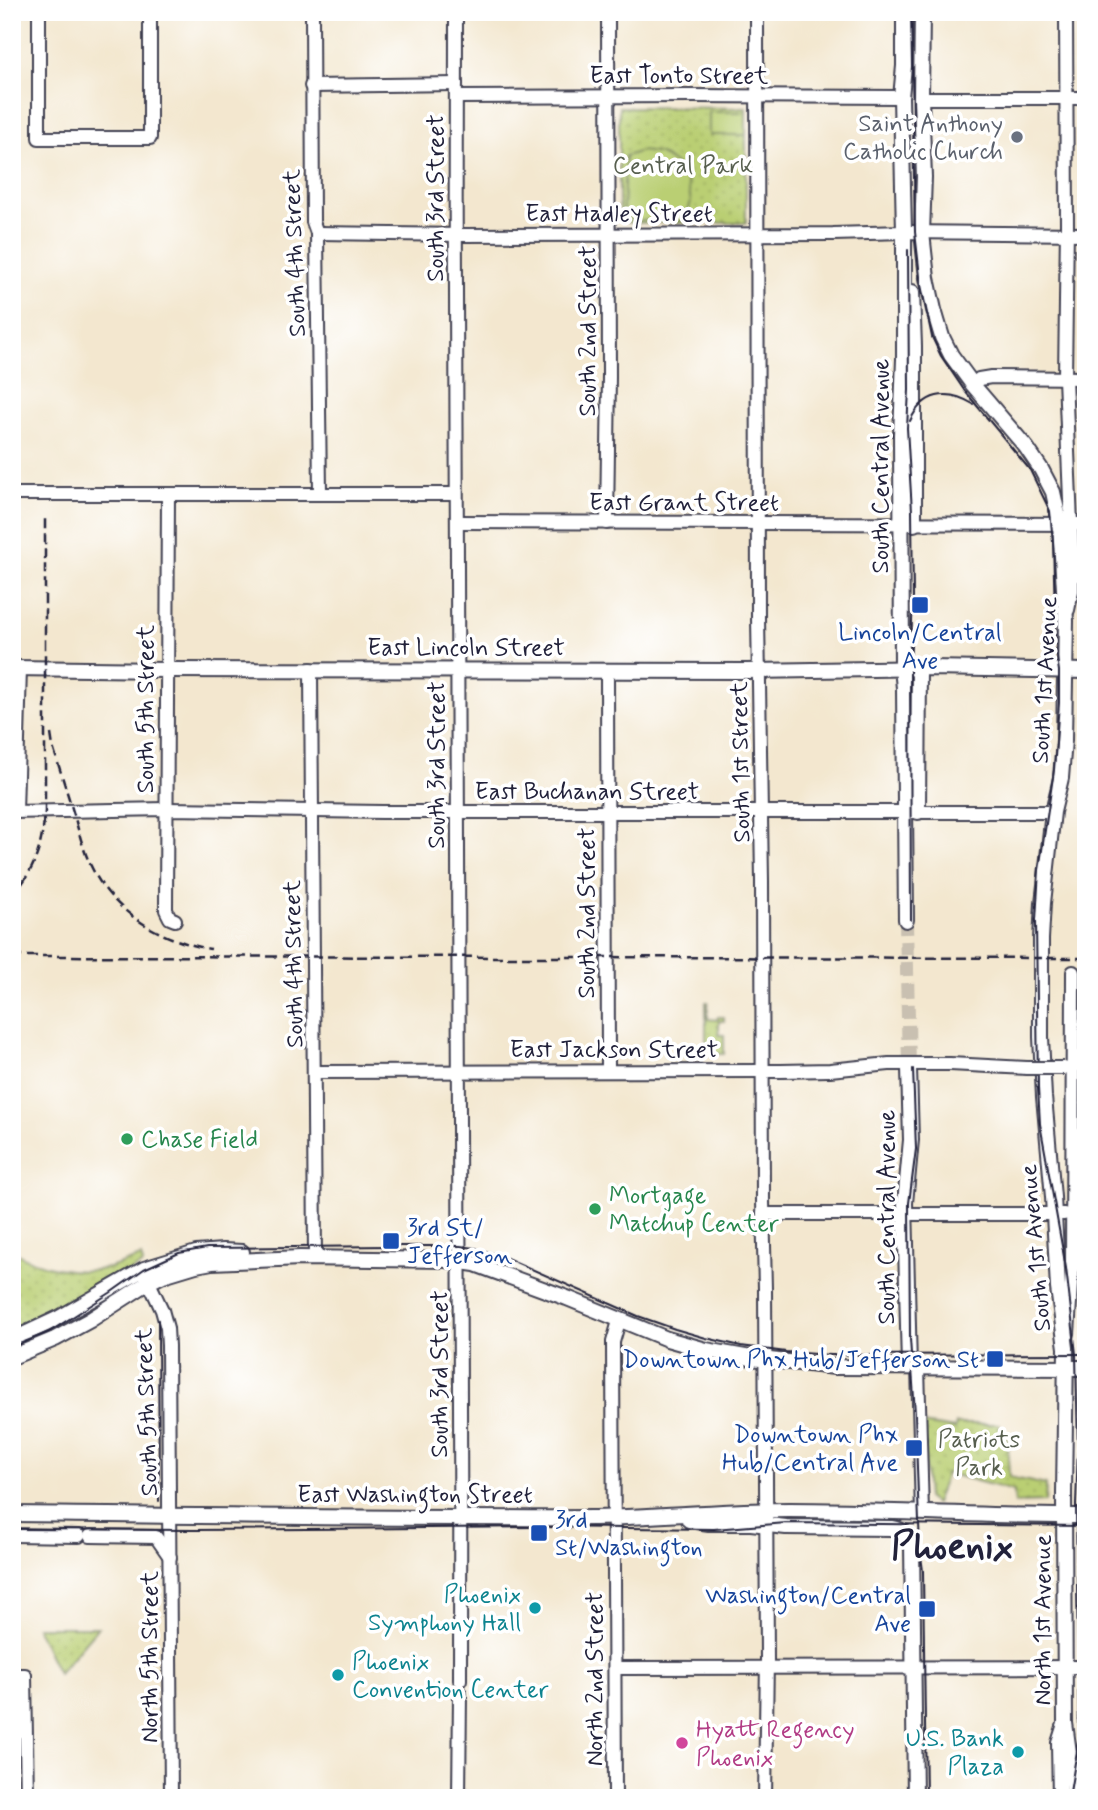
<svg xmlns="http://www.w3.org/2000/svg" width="1098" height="1810" viewBox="0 0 1098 1810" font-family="Mynerve,sans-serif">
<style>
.grass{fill:url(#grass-dots);stroke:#6e7857;stroke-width:2}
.garden{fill:#bacf73;stroke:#6e7857;stroke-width:2}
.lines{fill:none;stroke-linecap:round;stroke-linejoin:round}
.major-tunnel{stroke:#c9c0b1;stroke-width:14;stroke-dasharray:14 7;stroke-linecap:butt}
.minor-casing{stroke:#414051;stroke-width:16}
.major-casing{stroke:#414051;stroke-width:18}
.minor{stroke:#fff;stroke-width:12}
.major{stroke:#fff;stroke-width:14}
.tram{stroke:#22223b;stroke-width:2}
.rail{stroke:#22223b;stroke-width:2.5;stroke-dasharray:10 5;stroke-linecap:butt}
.minor-bridge-casing{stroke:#414051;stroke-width:16;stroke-linecap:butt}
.minor-bridge{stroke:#fff;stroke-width:12}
.worship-dot{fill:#6b7280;stroke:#fff;stroke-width:2.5}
.transit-dot{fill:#1a4fb4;stroke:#fff;stroke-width:2.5}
.leisure-dot{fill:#2e9e5b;stroke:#fff;stroke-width:2.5}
.culture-dot{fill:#0f9aa8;stroke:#fff;stroke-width:2.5}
.hotel-dot{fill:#d1479c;stroke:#fff;stroke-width:2.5}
.labels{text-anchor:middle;stroke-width:7;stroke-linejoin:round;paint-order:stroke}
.street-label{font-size:24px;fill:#22223b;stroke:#fff}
.worship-label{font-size:24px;fill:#5b616d;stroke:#fff;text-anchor:end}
.park-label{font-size:24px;fill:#575f4f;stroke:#fff}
.transit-label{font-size:24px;fill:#164399;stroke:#fff;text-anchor:end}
.leisure-label{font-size:24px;fill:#27864d;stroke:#fff;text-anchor:start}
.culture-label{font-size:24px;fill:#0d838f;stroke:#fff;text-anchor:end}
.hotel-label{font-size:24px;fill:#b23c85;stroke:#fff;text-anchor:start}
.town-label{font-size:38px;font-weight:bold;fill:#22223b;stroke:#fff}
</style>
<defs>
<pattern id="grass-dots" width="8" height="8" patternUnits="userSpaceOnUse" patternTransform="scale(1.75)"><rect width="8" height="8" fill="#bacf73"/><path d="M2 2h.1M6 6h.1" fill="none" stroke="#a0b164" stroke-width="1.8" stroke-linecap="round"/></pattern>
</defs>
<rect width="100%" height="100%" fill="#fff"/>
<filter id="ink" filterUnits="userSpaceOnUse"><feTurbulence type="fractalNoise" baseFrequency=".0143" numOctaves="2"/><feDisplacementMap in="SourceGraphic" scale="14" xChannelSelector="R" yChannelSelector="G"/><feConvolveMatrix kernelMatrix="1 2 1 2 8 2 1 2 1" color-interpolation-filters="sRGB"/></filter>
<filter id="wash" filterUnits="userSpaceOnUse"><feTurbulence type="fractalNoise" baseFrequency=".00686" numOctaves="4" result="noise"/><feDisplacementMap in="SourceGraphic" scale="28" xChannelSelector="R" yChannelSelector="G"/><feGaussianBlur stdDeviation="1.57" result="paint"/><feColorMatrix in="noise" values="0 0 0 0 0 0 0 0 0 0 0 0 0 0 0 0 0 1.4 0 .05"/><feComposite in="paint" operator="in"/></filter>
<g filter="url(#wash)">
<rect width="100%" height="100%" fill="#f3e7cf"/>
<!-- grass -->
<g class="grass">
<polygon points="619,107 746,108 746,223 628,223 620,212 619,202"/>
<polygon points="706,1002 708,1002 708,1019 717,1020 718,1017 724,1017 724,1021 719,1021 719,1035 724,1035 724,1054 706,1054"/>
<path d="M12,1251c28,17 65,24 97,17 11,-3 22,-8 32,-11l2,7 -87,51 -44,21z"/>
<polygon points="922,1424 955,1429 956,1424 999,1424 999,1428 1007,1435 1009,1477 1046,1485 1045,1502 1015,1503 1014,1491 946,1473 935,1504 927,1498"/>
<polygon points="36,1627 98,1627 58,1674"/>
</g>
<!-- garden -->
<g class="garden">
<rect x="709" y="112" width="37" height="23"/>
<polygon points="642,151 660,154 675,164 687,181 691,201 686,220 629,220 623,214 625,156"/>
</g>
</g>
<g filter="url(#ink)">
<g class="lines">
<!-- major-tunnel -->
<polyline class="major-tunnel" points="906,920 909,1068"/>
<defs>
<g id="minor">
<polyline points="39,12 39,138 150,138 150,12"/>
<polyline points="312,12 313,222 317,233 320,493"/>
<path d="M456,12c-2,556 6,1112 4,1668"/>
<polyline points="757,12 758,617 762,881 763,1201 765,1289 767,1659 765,1798"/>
<polyline points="1066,12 1067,225 1065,378 1072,548 1072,591 1068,610"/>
<polyline points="311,86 456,84"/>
<polyline points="456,97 692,96 901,97"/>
<polyline points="921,98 1086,98"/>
<polyline points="317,233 464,235 833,234 904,232 1086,234"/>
<polyline points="973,385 979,379 991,377 1086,378"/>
<polyline points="12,494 456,494"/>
<polyline points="168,494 166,910 170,918 175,920"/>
<polyline points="457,522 1086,524"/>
<polyline points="607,523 609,376 608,12"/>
<polyline points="311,669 315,1259"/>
<polyline points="607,671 608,1071"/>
<polyline points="12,812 166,809 382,812 1053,812"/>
<polyline points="16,812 20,668"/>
<polyline points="314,1072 781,1071 830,1070 889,1064 950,1064 1027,1068"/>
<polyline points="763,1214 1064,1214"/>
<polyline points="146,1276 162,1310 167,1328 168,1346 171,1798"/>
<polyline points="1068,1334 1072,1269 1073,972"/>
<polyline points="918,1367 922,1513"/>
<polyline points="12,1535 79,1536"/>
<polyline points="90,1536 156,1537 170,1557"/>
<polyline points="616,1668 1086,1667"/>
<polyline points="12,1675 25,1675 27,1798"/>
<polyline points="459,1798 460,1693"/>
<polyline points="615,1798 613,1342 619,1321"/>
</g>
<g id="major">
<polyline points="904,12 904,66 901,97 904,232 904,359 901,435 902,668 904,688 906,920"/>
<polyline points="922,12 921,98 924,177 922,233 927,278 934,310 942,337 951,355 973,385 1026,447 1041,469 1053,492 1060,524 1066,621 1064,740 1061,778 1053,812 1043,903 1041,939 1041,1037 1044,1097 1053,1197 1058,1288 1066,1348 1064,1493 1065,1723 1075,1798"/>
<polyline points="912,292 914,346 914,524"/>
<polyline points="12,668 166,670 747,671 932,668 1086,671"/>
<polyline points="918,812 919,668"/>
<polyline points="12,1340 59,1318 144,1269 196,1253 223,1251 242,1252"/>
<polyline points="12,1357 55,1339 90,1320 149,1282 163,1275 196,1265 212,1262 300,1258 447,1260 475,1264 567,1298 667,1339 706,1350 751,1358 835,1367 1086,1368"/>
<polyline points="909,1367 905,1203 911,1140 909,1068"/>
<path d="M12,1514c194,2 389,5 583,4 65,-1 129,-8 194,-8 99,0 198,7 297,6"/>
<path d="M689,1520l20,3h42l35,4 106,1c11,2 16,5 20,15l3,255"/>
<polyline points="1060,1798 1059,1743 1065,1724"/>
</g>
</defs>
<!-- minor casing -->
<use href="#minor" class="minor-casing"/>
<!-- major casing -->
<use href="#major" class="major-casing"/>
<!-- minor -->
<use href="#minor" class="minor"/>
<!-- major -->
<use href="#major" class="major"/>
<!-- tram -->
<g class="tram">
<polyline points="911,12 915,232 921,285 932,337 941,356 964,390 1030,470 1050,511 1053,542 1056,651 1059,671 1059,703 1054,770 1039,870 1036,920 1038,1088 1040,1124 1066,1268 1076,1354 1078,1450 1076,1504 1079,1739 1069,1798"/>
<polyline points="908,250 909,390 907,428 912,511 913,598 910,668 911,920"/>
<path d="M910,421c13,-28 37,-33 63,-17"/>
<polyline points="913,1069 916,1149 909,1203 910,1339 915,1413 920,1549 923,1571 926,1798"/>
<polyline points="158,1320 159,1501"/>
<polyline points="12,1347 49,1332 110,1293 144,1269 179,1253 207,1248 390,1246 460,1246 475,1248 502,1256 638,1316 675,1329 706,1338 741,1346 786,1352 831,1355 1084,1354"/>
<polyline points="12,1529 195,1530 539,1527 714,1529 786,1523 1086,1526"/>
</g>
<!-- rail -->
<g class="rail">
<path d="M51,734l2,13c7,23 14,45 21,68 5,17 9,35 17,51 22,47 71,75 120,83"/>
<path d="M12,896c24,-27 30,-50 33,-85v-294"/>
<polyline points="12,956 1086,958"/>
</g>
<defs>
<polyline id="minor-bridge" points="1027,1068 1064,1068"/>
</defs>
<!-- minor-bridge casing -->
<use href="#minor-bridge" class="minor-bridge-casing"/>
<!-- minor-bridge -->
<use href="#minor-bridge" class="minor-bridge"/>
</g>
</g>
<!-- markers -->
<circle class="worship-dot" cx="1017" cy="137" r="7"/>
<g class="transit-dot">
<rect x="911" y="596" width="18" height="18" rx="3.5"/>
<rect x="382" y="1232" width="18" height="18" rx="3.5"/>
<rect x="986" y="1350" width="18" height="18" rx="3.5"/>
<rect x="905" y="1439" width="18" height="18" rx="3.5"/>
<rect x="530" y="1524" width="18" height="18" rx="3.5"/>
<rect x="918" y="1600" width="18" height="18" rx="3.5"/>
</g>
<g class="leisure-dot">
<circle cx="127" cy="1139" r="7"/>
<circle cx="595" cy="1209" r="7"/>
</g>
<g class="culture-dot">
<circle cx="535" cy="1608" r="7"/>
<circle cx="338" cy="1675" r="7"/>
<circle cx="1018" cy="1752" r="7"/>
</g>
<circle class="hotel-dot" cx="682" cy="1743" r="7"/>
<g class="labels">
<!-- street labels -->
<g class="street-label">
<text x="679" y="83">East Tonto Street</text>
<text transform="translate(435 198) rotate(-90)" y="8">South 3rd Street</text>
<text x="619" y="221">East Hadley Street</text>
<text transform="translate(294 253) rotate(-92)" y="8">South 4th Street</text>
<text transform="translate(587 331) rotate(-90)" y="8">South 2nd Street</text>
<text transform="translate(880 466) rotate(-90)" y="8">South Central Avenue</text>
<text x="684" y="510">East Grant Street</text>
<text x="466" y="655">East Lincoln Street</text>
<text transform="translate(1044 680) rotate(-87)" y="8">South 1st Avenue</text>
<text transform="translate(145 709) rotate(-90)" y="8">South 5th Street</text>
<text transform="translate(740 762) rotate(-91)" y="8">South 1st Street</text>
<text transform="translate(436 765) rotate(-90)" y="8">South 3rd Street</text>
<text x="587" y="799">East Buchanan Street</text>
<text transform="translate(586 913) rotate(-90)" y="8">South 2nd Street</text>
<text transform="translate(293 964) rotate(-91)" y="8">South 4th Street</text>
<text x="614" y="1057">East Jackson Street</text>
<text transform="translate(886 1217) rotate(-90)" y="8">South Central Avenue</text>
<text transform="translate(1035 1248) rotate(-95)" y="8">South 1st Avenue</text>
<text transform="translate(439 1374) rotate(-90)" y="8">South 3rd Street</text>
<text transform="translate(146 1412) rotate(-92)" y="8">South 5th Street</text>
<text x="415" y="1502">East Washington Street</text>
<text transform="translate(1042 1620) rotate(-90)" y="8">North 1st Avenue</text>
<text transform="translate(149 1657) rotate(-90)" y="8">North 5th Street</text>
<text transform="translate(594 1679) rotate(-90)" y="8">North 2nd Street</text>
</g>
<!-- worship labels -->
<g class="worship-label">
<text x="1003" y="131">Saint Anthony<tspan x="1003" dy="28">Catholic Church</tspan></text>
</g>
<!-- park labels -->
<g class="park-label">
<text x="683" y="173">Central Park</text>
<text x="979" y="1447">Patriots<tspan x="979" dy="28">Park</tspan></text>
</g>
<!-- transit labels -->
<g class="transit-label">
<text x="920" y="640" text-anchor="middle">Lincoln/Central<tspan x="920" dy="28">Ave</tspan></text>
<text x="407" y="1235" text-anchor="start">3rd St/<tspan x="407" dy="28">Jefferson</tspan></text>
<text x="979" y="1367">Downtown Phx Hub/Jefferson St</text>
<text x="898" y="1442">Downtown Phx<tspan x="898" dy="28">Hub/Central Ave</tspan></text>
<text x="555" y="1527" text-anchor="start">3rd<tspan x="555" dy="28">St/Washington</tspan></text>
<text x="911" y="1603">Washington/Central<tspan x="911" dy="28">Ave</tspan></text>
</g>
<!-- leisure labels -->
<g class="leisure-label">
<text x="141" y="1147">Chase Field</text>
<text x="609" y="1203">Mortgage<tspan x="609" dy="28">Matchup Center</tspan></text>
</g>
<!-- culture labels -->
<g class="culture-label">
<text x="521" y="1602">Phoenix<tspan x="521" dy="28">Symphony Hall</tspan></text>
<text x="352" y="1669" text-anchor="start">Phoenix<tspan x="352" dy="28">Convention Center</tspan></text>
<text x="1004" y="1746">U.S. Bank<tspan x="1004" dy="28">Plaza</tspan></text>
</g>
<!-- hotel labels -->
<g class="hotel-label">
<text x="696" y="1737">Hyatt Regency<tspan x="696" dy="28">Phoenix</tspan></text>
</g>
<!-- town labels -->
<g class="town-label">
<text x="952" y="1558">Phoenix</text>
</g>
</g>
<!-- margin -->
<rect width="1098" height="1810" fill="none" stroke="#fff" stroke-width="42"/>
</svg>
